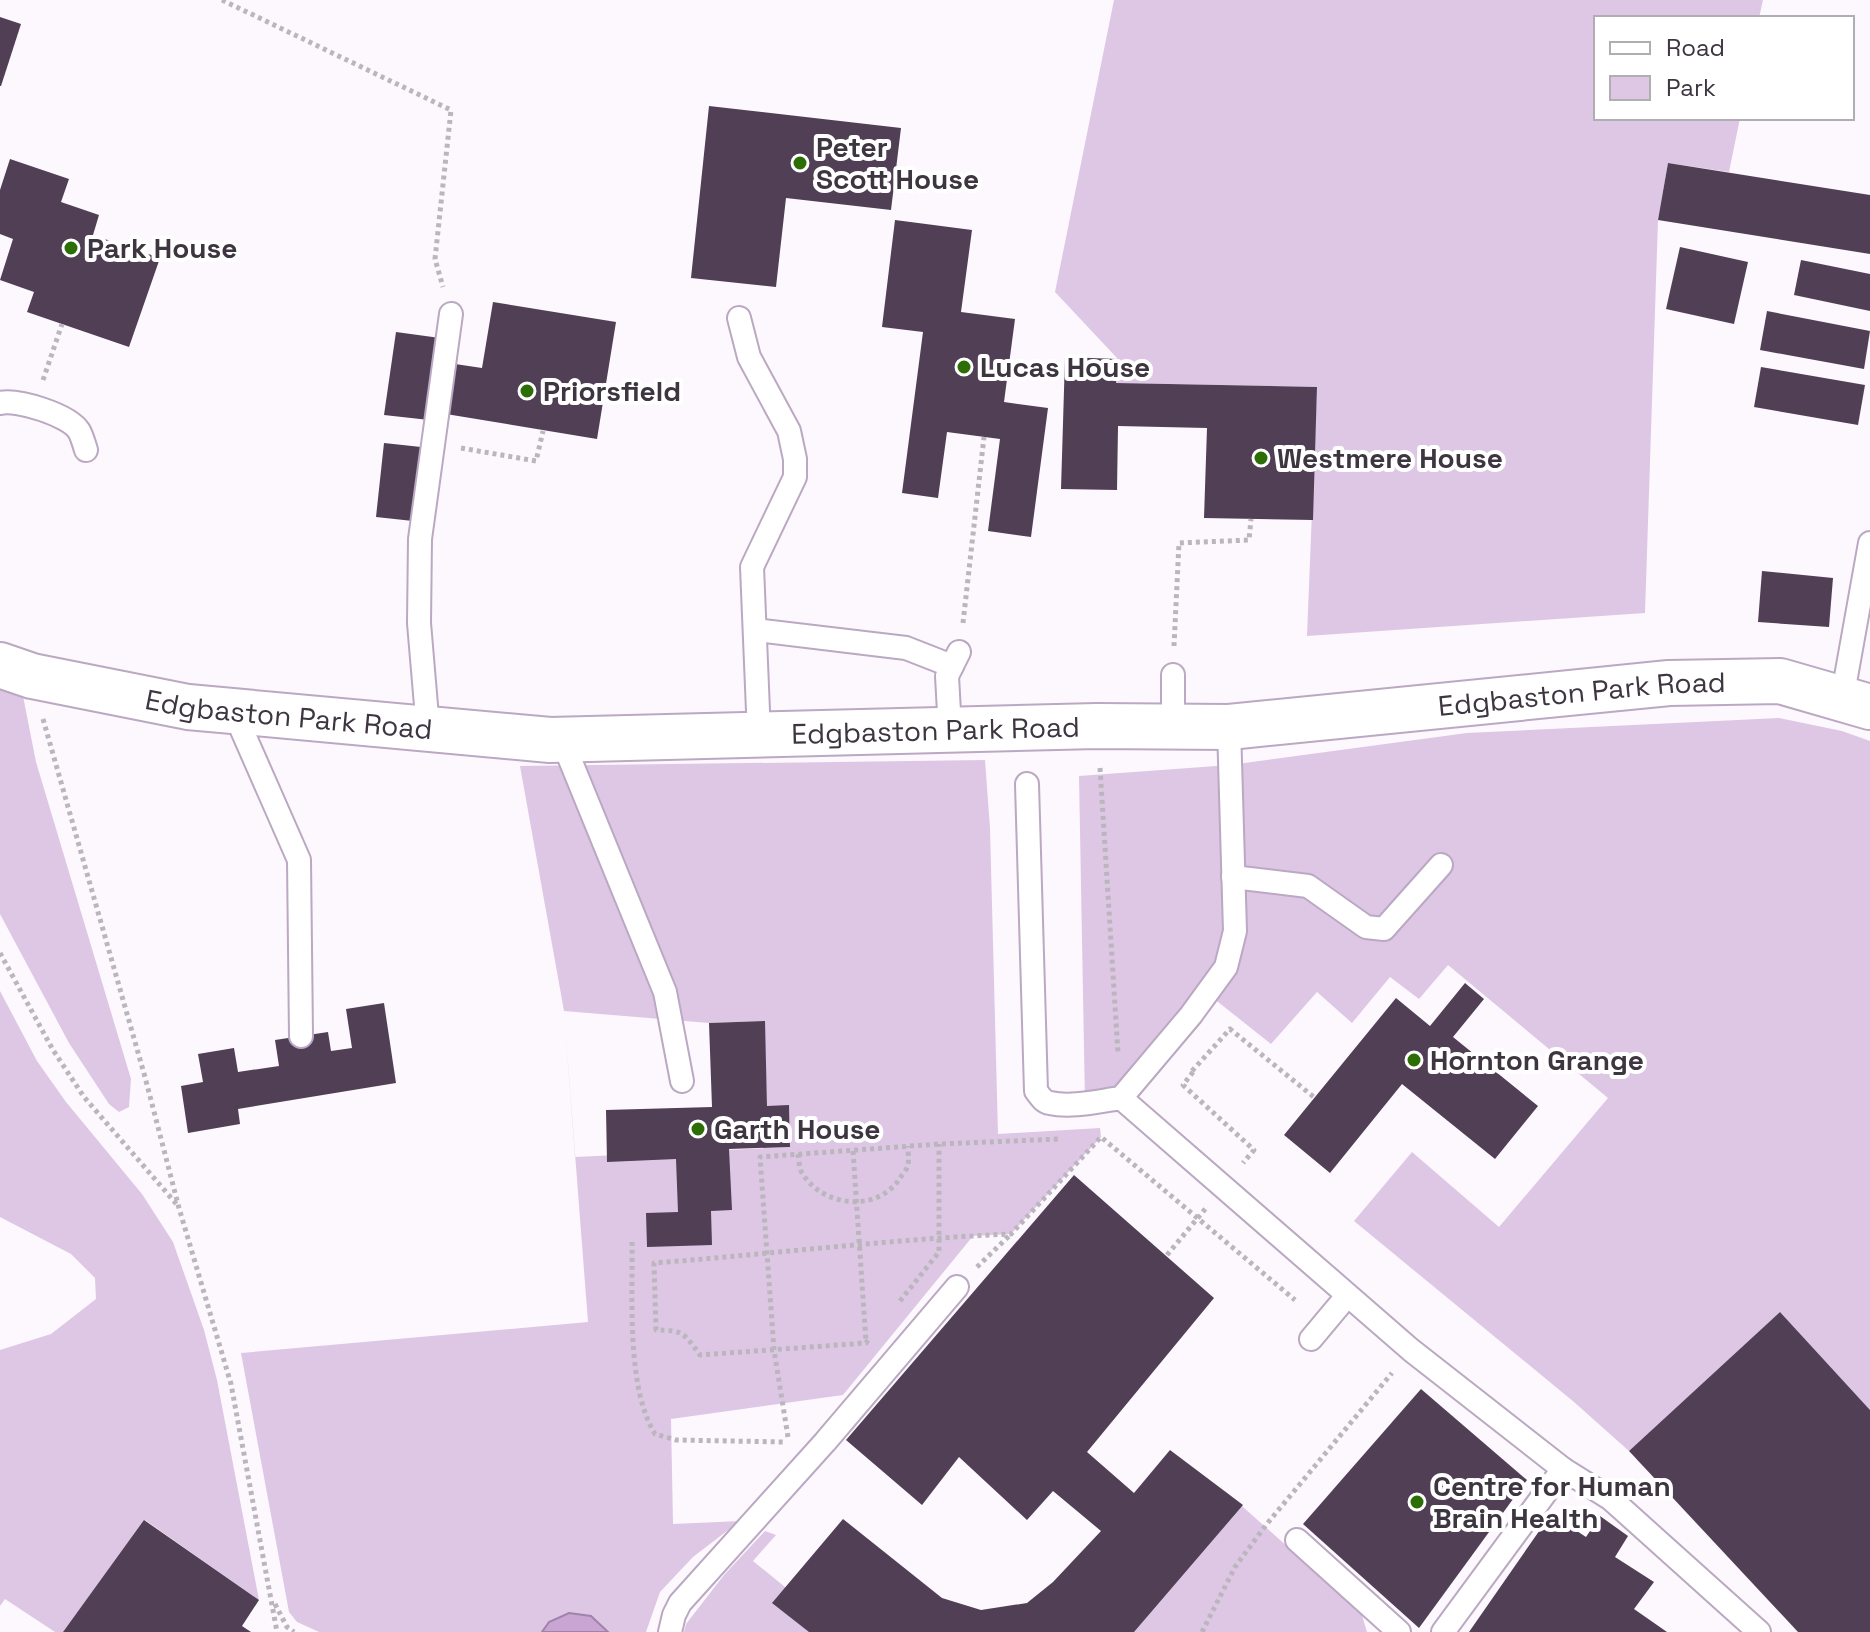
<svg xmlns="http://www.w3.org/2000/svg" width="1870" height="1632" viewBox="0 0 1870 1632" font-family="'Space Grotesk',sans-serif">
<style>
.green{fill:#dec7e5;fill-rule:evenodd}
.water{fill:#c9a5d4;stroke:#9f83a8;stroke-width:2}
.building{fill:#503f55}
.lines{fill:none;stroke-linecap:round;stroke-linejoin:round}
.service-casing{stroke:#bba8c2;stroke-width:26}
.tertiary-casing{stroke:#bba8c2;stroke-width:48}
.path{stroke:#bbb6be;stroke-width:5;stroke-dasharray:4 4;stroke-linecap:butt}
.service{stroke:#fff;stroke-width:22}
.tertiary{stroke:#fff;stroke-width:44}
.poi-dot{fill:#2c6e05;stroke:#fff;stroke-width:3}
.labels{text-anchor:middle;stroke-width:8;stroke-linejoin:round;paint-order:stroke}
.poi-label{font-size:28px;font-weight:bold;fill:#3d3540;stroke:#fff;text-anchor:start}
.street-label{font-size:28px;fill:#3d3540;stroke:#fff}
</style>
<rect width="100%" height="100%" fill="#fcf8fe"/>
<!-- green -->
<g class="green">
<polygon points="1114,0 1763,0 1759,18 1596,18 1596,118 1740,118 1729,172 1668,163 1658,220 1645,613 1307,636 1317,387 1116,383 1117,358 1055,292"/>
<polygon points="0,688 23,696 36,762 131,1079 129,1107 119,1112 109,1104 69,1043 0,914"/>
<polygon points="1779,718 1842,731 1870,741 1870,1410 1780,1312 1629,1451 1574,1402 1354,1221 1412,1152 1499,1227 1608,1098 1448,965 1419,999 1390,977 1352,1023 1317,992 1271,1044 1208,994 1121,1098 1085,1103 1079,776 1230,765 1467,733"/>
<path d="M985,760l5,68 8,306 102,-6 1,9 -90,97 -38,2 -130,159 -172,24 2,105 67,-3 -47,36 -33,35 -14,40h-327l-22,-10 -8,-10 -48,-259 347,-31 -24,-311 -44,-245zM564,1011l145,12 55,-2 3,85h22l1,41 -215,10z"/>
<polygon points="0,991 37,1061 66,1102 142,1194 173,1242 204,1330 217,1380 259,1600 145,1520 63,1632 55,1632 5,1599 0,1606 0,1350 51,1334 96,1299 95,1278 71,1254 0,1217"/>
<polygon points="1225,1491 1361,1612 1367,1632 1089,1632 1115,1613"/>
<polygon points="765,1531 776,1535 753,1561 785,1587 850,1632 684,1632 686,1624 724,1575"/>
</g>
<!-- water -->
<polygon class="water" points="569,1613 591,1616 608,1632 542,1632 549,1622"/>
<!-- building -->
<g class="building">
<polygon points="0,17 21,24 1,86 0,86"/>
<polygon points="709,106 901,128 891,210 786,198 776,287 691,278"/>
<polygon points="10,159 69,179 61,202 99,215 93,235 160,258 129,347 27,312 34,292 0,280 13,239 0,234 0,190"/>
<polygon points="1668,163 1870,195 1870,254 1658,220"/>
<polygon points="895,220 972,230 961,312 1015,319 1004,402 1048,408 1031,537 988,531 1000,439 947,432 938,498 902,493 923,332 882,327"/>
<polygon points="1680,247 1748,262 1734,324 1666,309"/>
<polygon points="1801,260 1870,274 1870,311 1794,295"/>
<polygon points="493,302 616,322 597,439 446,414 455,364 482,368"/>
<polygon points="1767,311 1870,331 1864,369 1760,350"/>
<polygon points="396,332 440,338 429,420 384,415"/>
<polygon points="1065,357 1117,359 1116,383 1317,387 1313,520 1204,518 1207,428 1118,426 1117,490 1061,489"/>
<polygon points="1761,367 1865,385 1858,425 1754,407"/>
<polygon points="384,443 421,447 413,521 376,517"/>
<polygon points="1762,571 1833,578 1829,627 1758,622"/>
<polygon points="1465,983 1484,999 1453,1037 1538,1106 1495,1159 1402,1084 1330,1173 1284,1135 1396,998 1430,1026"/>
<polygon points="384,1003 396,1083 238,1109 240,1124 188,1133 181,1086 203,1082 198,1054 234,1048 238,1072 279,1066 275,1040 328,1032 331,1051 352,1048 346,1009"/>
<polygon points="765,1021 767,1106 789,1105 790,1147 729,1149 732,1210 711,1211 712,1245 647,1247 646,1213 678,1212 676,1159 607,1162 606,1110 712,1107 709,1023"/>
<polygon points="1074,1175 1214,1298 1087,1452 1134,1493 1170,1450 1243,1505 1134,1632 809,1632 772,1603 843,1519 942,1598 981,1610 1027,1603 1053,1582 1101,1531 1053,1491 1027,1520 959,1457 922,1505 846,1440"/>
<polygon points="1780,1312 1870,1410 1870,1632 1798,1632 1629,1451"/>
<polygon points="1421,1389 1527,1480 1419,1628 1303,1524"/>
<polygon points="1551,1514 1586,1537 1600,1516 1628,1536 1615,1557 1654,1582 1634,1609 1667,1632 1469,1632"/>
<polygon points="144,1520 259,1600 242,1626 251,1632 63,1632"/>
</g>
<g class="lines">
<defs>
<g id="service">
<polyline points="739,318 749,357 789,431 795,459 795,477 752,567 759,735"/>
<path d="M0,403c18,-4 69,12 79,28 3,5 5,13 7,19"/>
<polyline points="756,630 906,648 952,666"/>
<polyline points="1842,699 1870,543"/>
<polyline points="234,712 299,860 301,1036"/>
<polyline points="1173,727 1173,675"/>
<polyline points="428,729 419,623 420,539 451,314"/>
<polyline points="950,730 947,676 959,652"/>
<polyline points="562,740 665,992 682,1081"/>
<path d="M1027,784l9,307c4,5 7,11 14,12 21,5 49,-2 71,-5l70,-83 35,-48 9,-36 -6,-204"/>
<polyline points="1233,877 1308,886 1366,927 1384,929 1441,865"/>
<polyline points="1121,1098 1411,1350 1563,1469 1611,1499 1759,1632"/>
<polyline points="1311,1339 1347,1296"/>
<polyline points="1297,1540 1399,1632"/>
<polyline points="670,1632 674,1615 680,1603 825,1442 957,1287"/>
<polyline points="1443,1632 1563,1469"/>
</g>
<g id="tertiary">
<path id="s1" d="M0,665l32,11 156,31 362,33 547,-14 132,1 440,-44 111,-2 90,26"/>
</g>
</defs>
<!-- service casing -->
<use href="#service" class="service-casing"/>
<!-- tertiary casing -->
<use href="#tertiary" class="tertiary-casing"/>
<!-- path -->
<g class="path">
<polyline points="222,0 451,110 435,259 443,287"/>
<polyline points="43,380 62,324"/>
<polyline points="461,448 536,461 543,431"/>
<polyline points="963,623 984,437"/>
<polyline points="1174,646 1179,543 1249,540 1251,519"/>
<polyline points="43,719 145,1077 179,1208 231,1384 277,1632"/>
<polyline points="1100,768 1118,1053"/>
<polyline points="0,953 53,1050 84,1097 179,1207"/>
<polyline points="1192,1071 1230,1029 1315,1098"/>
<polyline points="1193,1072 1183,1085 1254,1150 1243,1163"/>
<polyline points="853,1151 866,1342"/>
<path d="M798,1154c1,6 1,14 4,19 20,33 72,40 96,8 3,-5 9,-11 10,-16 1,-5 0,-13 0,-19"/>
<path d="M632,1242c1,55 -6,145 23,192l21,6 109,2"/>
<polyline points="1167,1255 1206,1208"/>
<polyline points="977,1267 1010,1235"/>
<polyline points="900,1301 939,1252 939,1144"/>
<path d="M868,1340l-2,3 -166,12c-16,-22 -17,-25 -44,-25l-2,-67c119,-9 238,-24 357,-29l90,-97 194,163"/>
<polyline points="788,1437 774,1350 760,1157 939,1144 1060,1139"/>
<polyline points="275,1604 287,1627 294,1632"/>
<polyline points="1202,1632 1235,1567 1266,1525 1392,1373"/>
</g>
<!-- service -->
<use href="#service" class="service"/>
<!-- tertiary -->
<use href="#tertiary" class="tertiary"/>
</g>
<!-- markers -->
<g class="poi-dot">
<circle cx="800" cy="163" r="8"/>
<circle cx="71" cy="248" r="8"/>
<circle cx="964" cy="367" r="8"/>
<circle cx="527" cy="391" r="8"/>
<circle cx="1261" cy="458" r="8"/>
<circle cx="1414" cy="1060" r="8"/>
<circle cx="698" cy="1129" r="8"/>
<circle cx="1417" cy="1502" r="8"/>
</g>
<g class="labels">
<!-- poi labels -->
<g class="poi-label">
<text x="816" y="157">Peter<tspan x="816" dy="32">Scott House</tspan></text>
<text x="87" y="258">Park House</text>
<text x="980" y="377">Lucas House</text>
<text x="543" y="401">Priorsfield</text>
<text x="1277" y="468">Westmere House</text>
<text x="1430" y="1070">Hornton Grange</text>
<text x="714" y="1139">Garth House</text>
<text x="1433" y="1496">Centre for Human<tspan x="1433" dy="32">Brain Health</tspan></text>
</g>
<!-- street labels -->
<g class="street-label">
<text dy="10" stroke="none"><textPath href="#s1" startOffset="1590">Edgbaston Park Road</textPath></text>
<text dy="10" stroke="none"><textPath href="#s1" startOffset="294">Edgbaston Park Road</textPath></text>
<text dy="10" stroke="none"><textPath href="#s1" startOffset="942">Edgbaston Park Road</textPath></text>
</g>
</g>
<!-- legend -->
<rect x="1594" y="16" width="260" height="104" fill="#ffffff" stroke="#b1aeb3" stroke-width="2"/>
<rect x="1610" y="42" width="40" height="12" fill="#ffffff" stroke="#b1aeb3" stroke-width="2"/>
<text x="1666" y="56" font-size="24" fill="#3d3540">Road</text>
<rect x="1610" y="76" width="40" height="24" fill="#dec7e5" stroke="#b1aeb3" stroke-width="2"/>
<text x="1666" y="96" font-size="24" fill="#3d3540">Park</text>
</svg>
